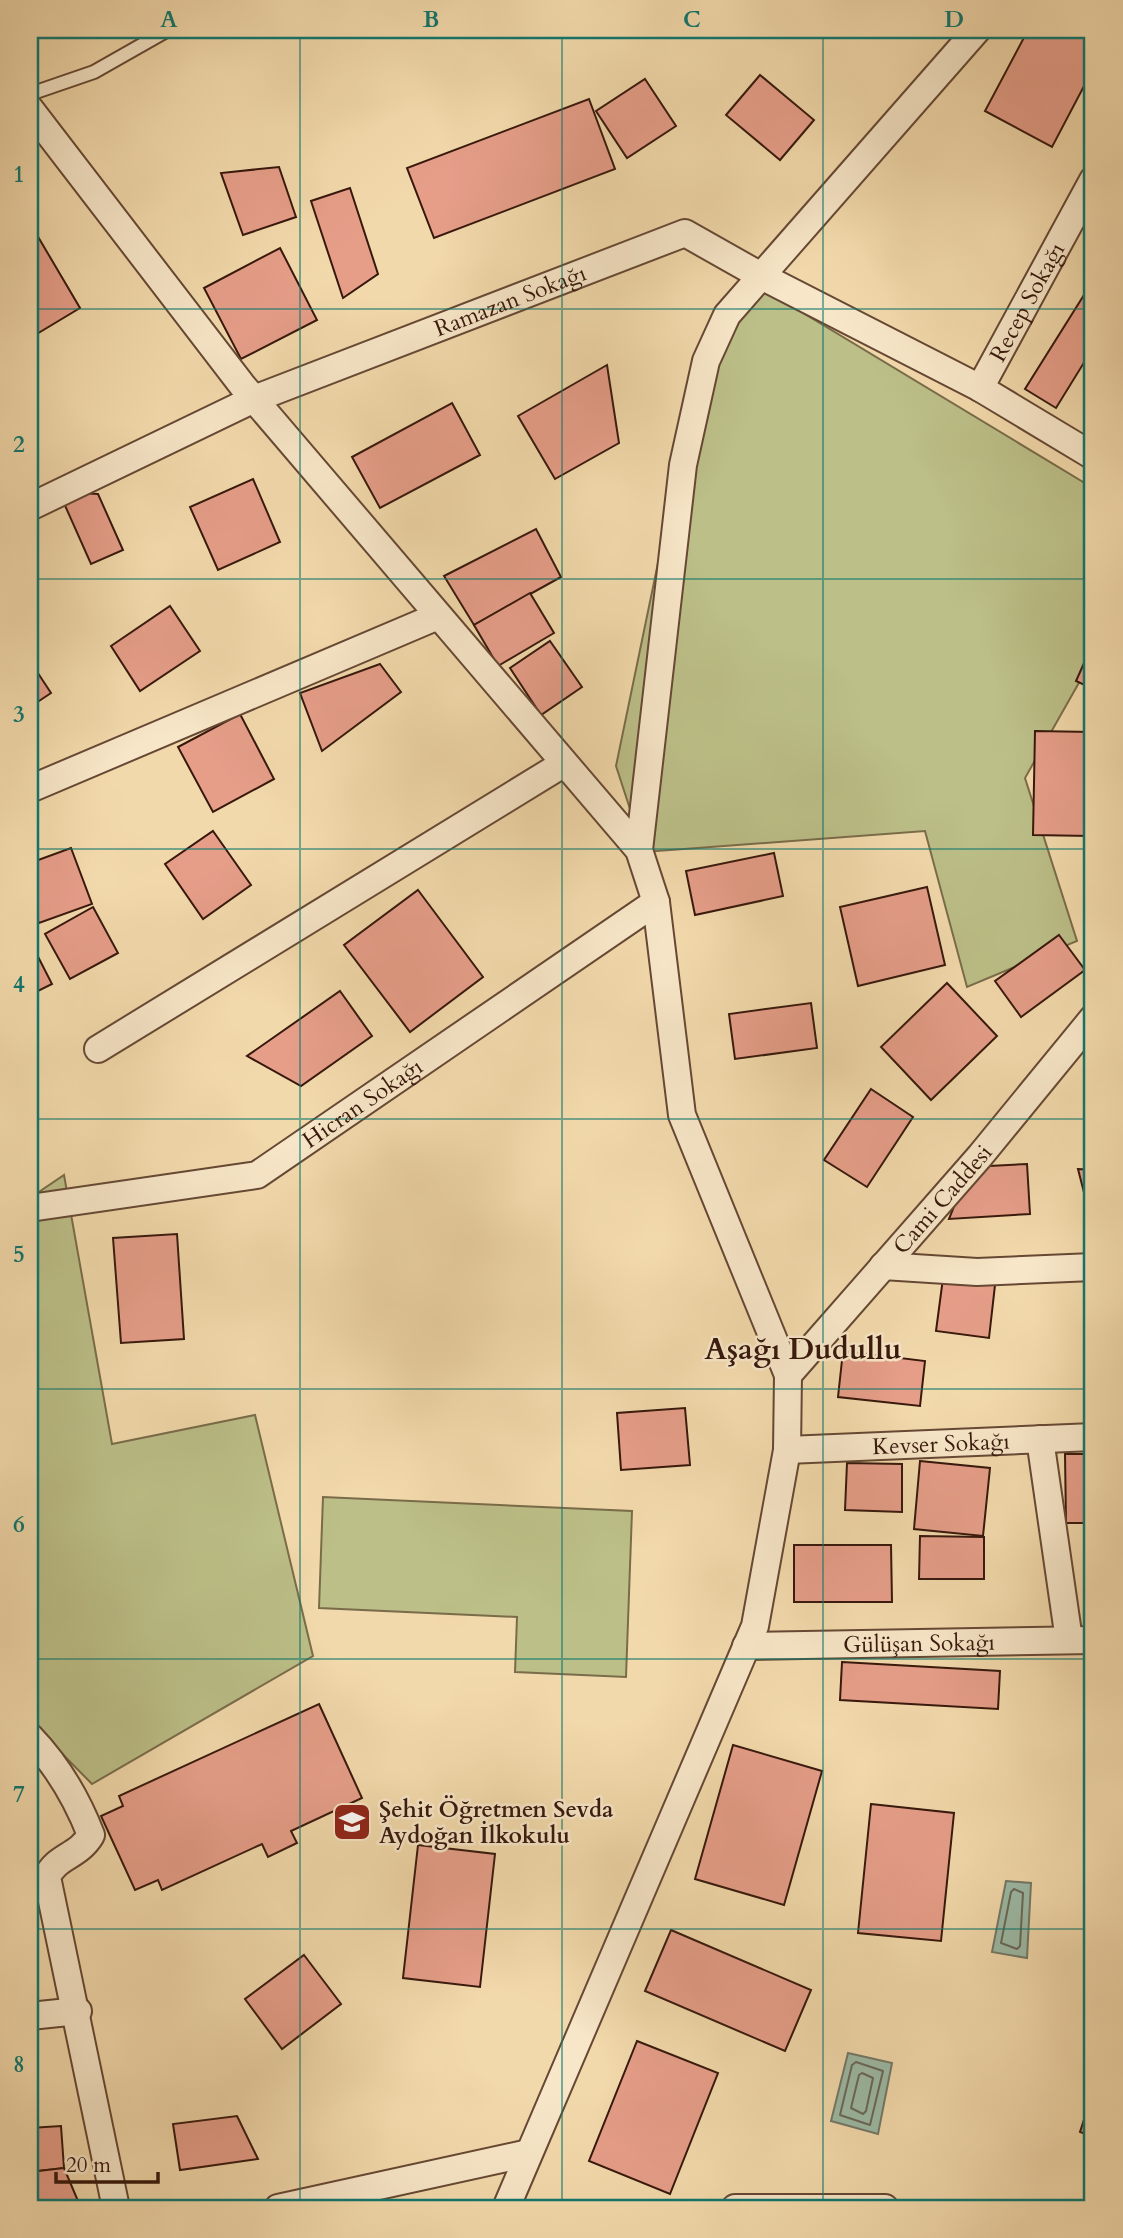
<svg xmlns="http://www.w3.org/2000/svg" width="1123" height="2238" viewBox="0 0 1123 2238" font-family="Cardo,serif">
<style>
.green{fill:#bcbf88;stroke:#7a6c4a;stroke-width:2}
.water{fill:#9cbaa6;stroke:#747968;stroke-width:2}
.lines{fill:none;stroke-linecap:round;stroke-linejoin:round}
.shore{stroke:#6a6959;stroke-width:2}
.building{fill:#e69e89;stroke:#37180c;stroke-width:2}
.lane-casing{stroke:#664834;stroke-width:16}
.street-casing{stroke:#664834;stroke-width:30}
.lane{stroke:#f7e6c8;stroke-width:12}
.street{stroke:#f7e6c8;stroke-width:26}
.grid{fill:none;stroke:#0f766e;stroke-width:2;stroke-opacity:0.55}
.labels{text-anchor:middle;stroke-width:5;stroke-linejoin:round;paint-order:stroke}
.street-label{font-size:23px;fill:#37180c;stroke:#f7e6c8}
.poi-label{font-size:23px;font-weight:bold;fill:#37180c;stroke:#f7e6c8;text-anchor:start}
.district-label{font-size:30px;font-weight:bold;fill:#37180c;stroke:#f7e6c8}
.neatline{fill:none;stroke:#0f766e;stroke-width:2.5}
.grid-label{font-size:23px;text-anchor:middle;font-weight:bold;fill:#0f766e}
</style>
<rect width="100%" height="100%" fill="#f2d9ab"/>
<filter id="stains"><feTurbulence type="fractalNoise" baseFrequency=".00286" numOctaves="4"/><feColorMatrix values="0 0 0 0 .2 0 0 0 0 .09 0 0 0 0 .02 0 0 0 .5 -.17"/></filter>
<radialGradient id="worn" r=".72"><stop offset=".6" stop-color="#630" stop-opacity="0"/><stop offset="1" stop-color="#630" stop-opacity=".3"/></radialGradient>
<!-- green -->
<g class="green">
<polygon points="762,288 1093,488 1093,658 1025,778 1077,941 967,987 925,831 644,852 616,766 694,389"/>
<polygon points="64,1175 112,1444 255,1415 313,1656 92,1784 30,1721 30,1198"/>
<polygon points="323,1497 632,1511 626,1677 515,1672 517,1617 319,1608"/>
</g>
<!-- water -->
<g class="water">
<polygon points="1006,1881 1031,1883 1027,1958 992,1952"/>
<polygon points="848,2053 892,2063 878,2134 831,2121"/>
</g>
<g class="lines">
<!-- shore -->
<g class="shore">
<polygon points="1014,1889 1023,1893 1020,1946 1017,1949 1001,1943 1011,1892"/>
<polygon points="856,2062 883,2071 870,2125 840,2115 852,2065"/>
<polygon points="862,2073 873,2078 866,2111 863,2114 851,2108 859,2075"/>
</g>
</g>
<!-- building -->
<g class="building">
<polygon points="1028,30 1075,30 1093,47 1093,69 1052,147 985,111"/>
<polygon points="760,75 814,120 780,160 726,115"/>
<polygon points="645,79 676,126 627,158 596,111"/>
<polygon points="589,99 615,169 434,238 407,168"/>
<polygon points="279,167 296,217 243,235 221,173"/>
<polygon points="350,188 378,274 343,298 311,201"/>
<polygon points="37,235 80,308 30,338 30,239"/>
<polygon points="280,248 317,320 241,359 204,288"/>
<polygon points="1084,295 1093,301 1093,348 1056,408 1025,389"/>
<polygon points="607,365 619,443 555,479 518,416"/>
<polygon points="452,403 480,455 380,508 352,457"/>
<polygon points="253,479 280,542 218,570 190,507"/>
<polygon points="59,492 98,494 123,550 91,564"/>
<polygon points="536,529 561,577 474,625 444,576"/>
<polygon points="530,593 554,633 498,666 474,625"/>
<polygon points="170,606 200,651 140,691 111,646"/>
<polygon points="550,641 582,687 541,715 510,668"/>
<polygon points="1093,643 1093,689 1076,681"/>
<polygon points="30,661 51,693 30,707"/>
<polygon points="380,664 401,692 322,751 300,693"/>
<polygon points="240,714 274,779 213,812 178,747"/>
<polygon points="1035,731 1092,732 1090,836 1033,835"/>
<polygon points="213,831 251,885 203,919 165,864"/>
<polygon points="71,848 92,904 39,923 30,899 30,863"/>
<polygon points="774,853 783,896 695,915 686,871"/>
<polygon points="927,887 945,965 858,986 840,907"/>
<polygon points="418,890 483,977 410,1032 344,945"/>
<polygon points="93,907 118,953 70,979 45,934"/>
<polygon points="1059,935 1085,970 1021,1017 995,981"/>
<polygon points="30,941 52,984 30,995"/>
<polygon points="947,983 997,1036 931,1100 881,1047"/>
<polygon points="340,991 372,1036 301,1086 247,1056"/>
<polygon points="811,1003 817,1048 735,1059 729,1014"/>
<polygon points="871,1089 913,1117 867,1187 824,1160"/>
<polygon points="1027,1164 1030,1214 949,1219 970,1167"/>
<polygon points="1078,1169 1093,1170 1093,1220 1091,1220"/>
<polygon points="177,1234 184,1339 121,1343 113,1238"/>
<polygon points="943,1278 995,1285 989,1338 936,1331"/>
<polygon points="843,1351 925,1361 920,1406 838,1397"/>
<polygon points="685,1408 690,1465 621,1470 617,1413"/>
<polygon points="1065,1454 1093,1454 1093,1523 1066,1523"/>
<polygon points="920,1461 990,1468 983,1536 914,1529"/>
<polygon points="847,1463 902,1464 902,1512 845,1510"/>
<polygon points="920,1536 984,1537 984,1579 919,1579"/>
<polygon points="794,1545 891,1545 892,1602 794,1602"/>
<polygon points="842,1662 1000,1671 998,1709 840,1700"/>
<polygon points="319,1704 362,1798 291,1831 297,1843 268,1857 262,1844 162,1890 158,1880 135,1890 101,1816 123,1806 119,1796"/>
<polygon points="733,1745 822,1771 784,1905 695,1879"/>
<polygon points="871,1804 954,1813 941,1941 858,1933"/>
<polygon points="418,1845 495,1854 480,1987 403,1978"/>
<polygon points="671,1930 811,1990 785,2051 645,1991"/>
<polygon points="304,1955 341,2004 282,2049 245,1999"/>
<polygon points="637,2041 718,2073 670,2194 589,2161"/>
<polygon points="1093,2092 1093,2137 1080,2132"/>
<polygon points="237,2116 258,2159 180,2170 173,2124"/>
<polygon points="61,2126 64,2168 30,2172 30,2128"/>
<polygon points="64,2168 81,2208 30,2208 30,2172"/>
</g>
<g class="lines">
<defs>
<polyline id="lane" points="30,94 94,72 168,30"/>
<g id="street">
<polyline points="30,109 242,385 639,850 656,902 682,1115 788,1375 787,1450 755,1626 506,2208"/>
<path id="s1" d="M980,388l113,-208"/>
<path id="s2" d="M30,507l224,-108 431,-166 76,43 219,112 113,68"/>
<polyline points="30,789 438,616"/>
<polyline points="639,850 683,465 706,361 727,315 977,30"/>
<polyline points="98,1049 563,764"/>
<path id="s3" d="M30,1208l227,-33 399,-273"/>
<polyline points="883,1266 977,1272 1093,1267"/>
<path id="s4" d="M788,1375l192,-219 113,-138"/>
<polyline points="1040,1439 1069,1640"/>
<path id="s5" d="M787,1450l306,-13"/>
<path id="s6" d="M746,1646l347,-6"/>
<path d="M30,1737c27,28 47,62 61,98 -13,22 -35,21 -44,42l69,331"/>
<polyline points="30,2016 78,2011"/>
<polyline points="278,2208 529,2153"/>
<polyline points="735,2208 885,2208"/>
</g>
</defs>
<!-- lane casing -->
<use href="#lane" class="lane-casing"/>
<!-- street casing -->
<use href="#street" class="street-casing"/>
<!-- lane -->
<use href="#lane" class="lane"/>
<!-- street -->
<use href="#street" class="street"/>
</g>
<!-- grid -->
<path class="grid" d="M300,30v2178M562,30v2178M823,30v2178M30,309h1063M30,579h1063M30,849h1063M30,1119h1063M30,1389h1063M30,1659h1063M30,1929h1063"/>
<!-- icons -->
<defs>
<symbol id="school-square" viewBox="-11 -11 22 22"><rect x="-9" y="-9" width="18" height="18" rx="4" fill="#8f2418" stroke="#f7e6c8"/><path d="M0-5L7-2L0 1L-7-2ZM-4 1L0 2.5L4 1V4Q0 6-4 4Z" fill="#fff"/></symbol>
</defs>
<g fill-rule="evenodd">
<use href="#school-square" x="330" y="1800" width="44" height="44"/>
</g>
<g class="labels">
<!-- street labels -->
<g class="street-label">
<text dy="8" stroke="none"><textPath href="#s2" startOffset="523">Ramazan Sokağı</textPath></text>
<text dy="8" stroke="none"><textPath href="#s1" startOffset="98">Recep Sokağı</textPath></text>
<text dy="8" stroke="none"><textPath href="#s3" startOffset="357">Hicran Sokağı</textPath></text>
<text dy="8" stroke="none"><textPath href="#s4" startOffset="234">Cami Caddesi</textPath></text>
<text dy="8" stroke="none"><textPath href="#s5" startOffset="154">Kevser Sokağı</textPath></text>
<text dy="8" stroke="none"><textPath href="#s6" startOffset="173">Gülüşan Sokağı</textPath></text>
</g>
<!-- poi labels -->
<g class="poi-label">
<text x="379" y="1817">Şehit Öğretmen Sevda<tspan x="379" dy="26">Aydoğan İlkokulu</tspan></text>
</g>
<!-- district labels -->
<g class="district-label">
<text x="803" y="1359">Aşağı Dudullu</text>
</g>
</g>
<!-- margin -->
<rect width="1123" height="2238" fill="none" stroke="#f2d9ab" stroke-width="77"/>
<!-- scale -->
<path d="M56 2172v10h102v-10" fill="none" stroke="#37180c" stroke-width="3.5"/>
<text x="66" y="2172" font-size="21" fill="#37180c" stroke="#f7e6c8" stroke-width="5" paint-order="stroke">20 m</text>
<rect x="38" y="38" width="1046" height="2162" class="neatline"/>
<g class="grid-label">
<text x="169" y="27">A</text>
<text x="431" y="27">B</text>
<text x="692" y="27">C</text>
<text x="954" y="27">D</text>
<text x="19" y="182">1</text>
<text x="19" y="452">2</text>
<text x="19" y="722">3</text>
<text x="19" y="992">4</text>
<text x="19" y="1262">5</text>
<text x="19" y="1532">6</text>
<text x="19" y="1802">7</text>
<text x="19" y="2072">8</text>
</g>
<rect width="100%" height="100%" filter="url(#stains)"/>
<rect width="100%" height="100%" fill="url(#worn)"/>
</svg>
